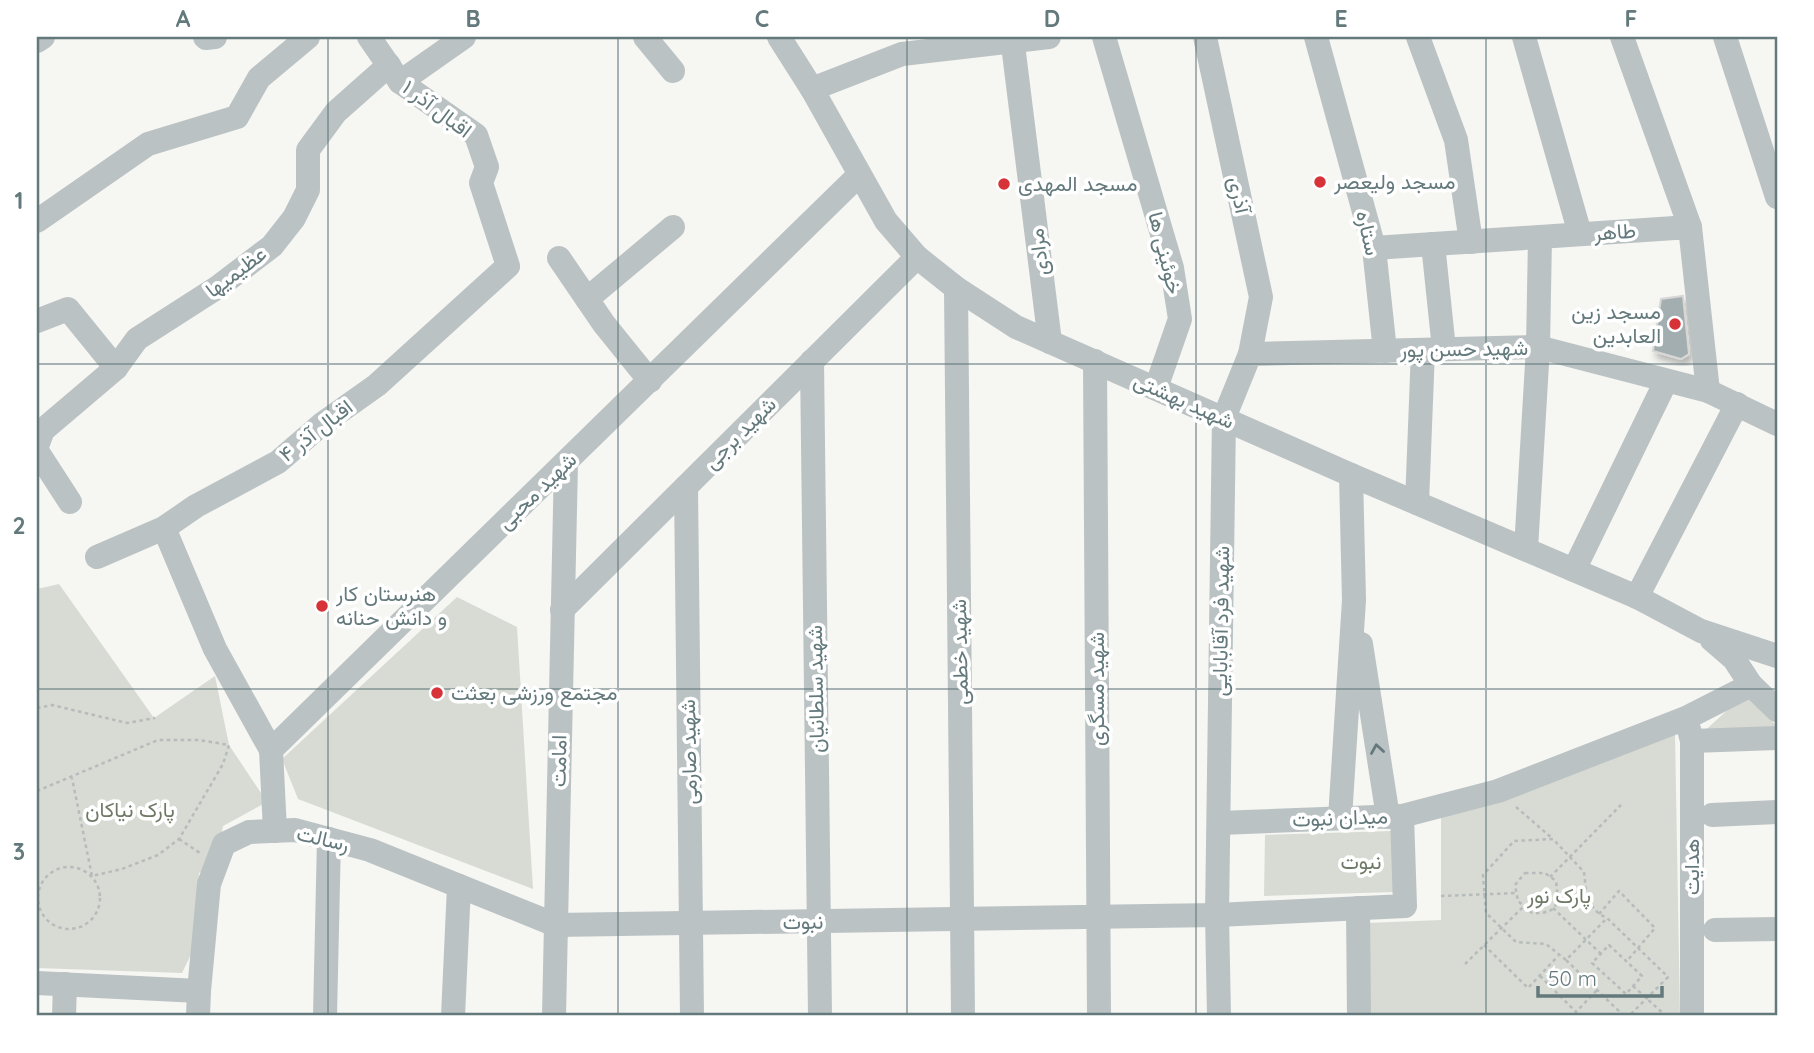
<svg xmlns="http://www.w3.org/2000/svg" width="1814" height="1053" viewBox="0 0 1814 1053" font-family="Quicksand,Vazirmatn,sans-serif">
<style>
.green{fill:#d8dbd3}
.building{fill:#a2aeb0;stroke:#d8d7d6;stroke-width:2;filter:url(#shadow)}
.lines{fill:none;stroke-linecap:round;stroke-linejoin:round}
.path{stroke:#b6bbbc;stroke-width:2.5;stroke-dasharray:3.5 3.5;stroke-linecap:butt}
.minor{stroke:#bbc2c3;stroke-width:24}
.oneway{stroke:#63797c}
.grid{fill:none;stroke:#63797c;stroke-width:2;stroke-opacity:0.55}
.poi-dot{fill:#d73238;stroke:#fff;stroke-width:2.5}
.labels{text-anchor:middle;stroke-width:7;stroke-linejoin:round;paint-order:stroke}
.street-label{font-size:21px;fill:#63797c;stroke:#fff}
.poi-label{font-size:21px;fill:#63797c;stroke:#fff;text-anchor:start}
.park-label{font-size:21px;fill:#6f7a66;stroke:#fff}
.neatline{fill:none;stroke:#63797c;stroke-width:2.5}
.grid-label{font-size:23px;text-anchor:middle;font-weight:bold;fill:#63797c}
</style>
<defs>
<filter id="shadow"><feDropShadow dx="3.5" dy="6" stdDeviation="3.5" flood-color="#0004"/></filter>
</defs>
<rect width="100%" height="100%" fill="#f6f6f3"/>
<!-- green -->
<g class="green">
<polygon points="59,584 154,718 215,676 229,745 267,802 223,826 217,864 199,873 195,946 182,973 37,968 37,589"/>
<polygon points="457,597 517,627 533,889 298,799 282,759"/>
<polygon points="1744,695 1777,726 1699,736"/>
<polygon points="1675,734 1680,1016 1370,1016 1367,923 1441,920 1441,807"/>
<polygon points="1392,831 1395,892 1264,896 1265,835"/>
</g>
<!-- building -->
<polygon class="building" points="1683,296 1689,354 1681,359 1653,351 1661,299"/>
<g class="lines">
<!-- path -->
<g class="path">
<polyline points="37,708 52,705 127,723 155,718"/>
<polyline points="37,791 158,740 199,740 229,745 223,764 179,839 158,855 122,869 92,876 72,778"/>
<polyline points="1516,807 1553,839"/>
<polyline points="179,839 200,853"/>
<circle cx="69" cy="898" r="31"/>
<path d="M1525,873h20l11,8c3,24 2,33 -24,32l-14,-12 -3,-16z"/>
<polyline points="1550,877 1621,805"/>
<polyline points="1441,896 1517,893"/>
<polyline points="1553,908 1601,954"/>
<polyline points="1599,914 1619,891 1655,928 1627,961"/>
<polyline points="1484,945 1528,988 1558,956"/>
<polygon points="1609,945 1642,976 1626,994 1592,963"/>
<polyline points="1566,960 1546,944 1516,942 1486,913 1483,875 1514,841 1553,839 1584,872 1587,900 1599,914 1607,918"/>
<polyline points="1465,964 1524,906"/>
<polyline points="1540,976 1576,1012 1597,990"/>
<polyline points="1633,986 1666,1016"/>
<polyline points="1624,1016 1566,960 1607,918 1668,977 1629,1016"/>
</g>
<!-- minor -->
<g class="minor">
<polyline points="205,37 206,38 215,37"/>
<polyline points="645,37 673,71"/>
<polyline points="779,37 812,89 886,221 917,257 956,288 1016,327 1351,475 1637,597 1701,631 1777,656"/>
<polyline points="1012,37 1050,342"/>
<polyline points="1104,37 1172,268 1180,319 1156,388"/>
<polyline points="1205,37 1261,297 1250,354"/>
<polyline points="1316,37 1374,248 1385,351"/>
<polyline points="1418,37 1456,140 1471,242"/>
<polyline points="1524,37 1580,234"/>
<polyline points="1622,37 1690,227"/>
<polyline points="1725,37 1777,197"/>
<polyline points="37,41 43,37"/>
<polyline points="400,82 464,37"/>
<polyline points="812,89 902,54 1049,37"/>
<polyline points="37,221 148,144 237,117 259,78 308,37"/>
<polyline points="1433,244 1444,349"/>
<polyline points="1374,248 1690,227 1708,391"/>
<polyline points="559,258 604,324 650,381"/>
<polyline points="956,288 963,1016"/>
<polyline points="587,299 673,227"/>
<polyline points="37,321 68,309 116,368"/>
<polyline points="812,361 820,1016"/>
<polyline points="1095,361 1099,1016"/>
<polyline points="37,446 43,430 116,368 137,339 218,287 272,246 294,218 308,190 308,150 336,112 389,65"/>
<polyline points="37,451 70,502"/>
<polyline points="686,487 692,1016"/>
<polyline points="1417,503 1423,350"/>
<polyline points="164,528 215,649 271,750"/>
<polyline points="1526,549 1538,347 1540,237"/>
<polyline points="97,557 164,528 196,506 278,462 322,424 377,385 508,266 481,183 487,167 476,135 400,82 369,37"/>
<polyline points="1574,570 1666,381"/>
<polyline points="1637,597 1737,404"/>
<polyline points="562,610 917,257"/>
<polyline points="1712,640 1734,659 1751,685 1777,710"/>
<polyline points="1361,644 1388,817"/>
<polyline points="1686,718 1692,741 1692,1016"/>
<polyline points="1692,741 1777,738"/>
<polyline points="1712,815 1777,812"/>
<polyline points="1340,818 1354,600 1351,475"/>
<polyline points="1219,823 1402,816 1498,791 1686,718 1751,685"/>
<polyline points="275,831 271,750 859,175"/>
<polyline points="1358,908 1359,1016"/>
<polyline points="1715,930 1777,929"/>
<polyline points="37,983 199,991 209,884 224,844 249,832 295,830 370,850 556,925 1217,915 1405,906 1402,816"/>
<polyline points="64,1016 65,984"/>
<polyline points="198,1016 199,991"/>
<polyline points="325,1016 329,839"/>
<polyline points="453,1016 459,886"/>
<polyline points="554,1016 566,463"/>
<polyline points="1219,1016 1217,915 1224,418 1250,354 1538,347 1708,391 1777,424"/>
</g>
</g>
<!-- one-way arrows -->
<defs><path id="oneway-chevron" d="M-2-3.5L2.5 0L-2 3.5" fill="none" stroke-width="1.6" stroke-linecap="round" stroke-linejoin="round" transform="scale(1.75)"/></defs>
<use class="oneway" href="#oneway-chevron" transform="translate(1377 749) rotate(-99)"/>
<!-- grid -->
<path class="grid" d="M328,37v979M618,37v979M907,37v979M1196,37v979M1486,37v979M37,364h1740M37,689h1740"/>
<!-- markers -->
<g class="poi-dot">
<circle cx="1320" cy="182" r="7"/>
<circle cx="1004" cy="184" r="7"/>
<circle cx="1675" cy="324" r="7"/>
<circle cx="322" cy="606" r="7"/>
<circle cx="437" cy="693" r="7"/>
</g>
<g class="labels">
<!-- street labels -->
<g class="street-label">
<text transform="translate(437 109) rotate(37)" y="7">اقبال آذر ۱</text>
<text transform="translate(1239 195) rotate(78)" y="7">آذری</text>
<text transform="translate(1615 232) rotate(-4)" y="7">طاهر</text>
<text transform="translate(1368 233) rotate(77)" y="7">ستاره</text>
<text transform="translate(1039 252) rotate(-97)" y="7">مرادی</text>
<text transform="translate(1165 253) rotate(76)" y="7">خوئینی ها</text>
<text transform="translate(236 272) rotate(-37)" y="7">عظیمیها</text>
<text transform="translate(1464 349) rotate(-1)" y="7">شهید حسن پور</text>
<text transform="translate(1184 401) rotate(24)" y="7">شهید بهشتی</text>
<text transform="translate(316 431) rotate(-38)" y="7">اقبال آذر ۴</text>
<text transform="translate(740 433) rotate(-45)" y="7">شهید برجی</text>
<text transform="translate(537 491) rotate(-44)" y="7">شهید محبی</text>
<text transform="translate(1221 621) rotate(-89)" y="7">شهید فرد آقابابایی</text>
<text transform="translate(960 652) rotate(-91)" y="7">شهید خطمی</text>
<text transform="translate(816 689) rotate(-91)" y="7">شهید سلطانیان</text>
<text transform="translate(1097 689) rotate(-90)" y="7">شهید مسگری</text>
<text transform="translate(689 752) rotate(-91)" y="7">شهید صارمی</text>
<text transform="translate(559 761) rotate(-89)" y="7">امامت</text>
<text transform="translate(1340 818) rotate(-2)" y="7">میدان نبوت</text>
<text transform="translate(323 839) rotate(13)" y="7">رسالت</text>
<text transform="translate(1692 867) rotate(-90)" y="7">هدایت</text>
<text transform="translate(803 922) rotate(-1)" y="7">نبوت</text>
</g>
<!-- poi labels -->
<g class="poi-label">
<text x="1334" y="189">مسجد ولیعصر</text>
<text x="1018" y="191">مسجد المهدی</text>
<text x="1661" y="319" text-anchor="end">مسجد زین<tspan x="1661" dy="24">العابدین</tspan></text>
<text x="336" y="601">هنرستان کار<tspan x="336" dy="24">و دانش حنانه</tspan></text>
<text x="451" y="700">مجتمع ورزشی بعثت</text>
</g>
<!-- park labels -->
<g class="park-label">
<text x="130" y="817">پارک نیاکان</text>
<text x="1361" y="869">نبوت</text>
<text x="1559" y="903">پارک نور</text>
</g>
</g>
<!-- border -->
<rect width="1814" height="1053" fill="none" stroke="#ffffff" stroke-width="77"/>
<!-- scale -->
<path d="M1538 986v10h124v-10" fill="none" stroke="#63797c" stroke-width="3.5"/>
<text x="1548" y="986" font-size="21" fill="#63797c" stroke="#ffffff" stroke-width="5" paint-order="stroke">50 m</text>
<rect x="38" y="38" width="1738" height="976" class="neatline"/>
<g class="grid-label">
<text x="183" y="27">A</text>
<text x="473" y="27">B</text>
<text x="762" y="27">C</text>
<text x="1052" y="27">D</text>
<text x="1341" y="27">E</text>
<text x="1631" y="27">F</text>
<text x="19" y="209">1</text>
<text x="19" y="534">2</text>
<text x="19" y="860">3</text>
</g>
</svg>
